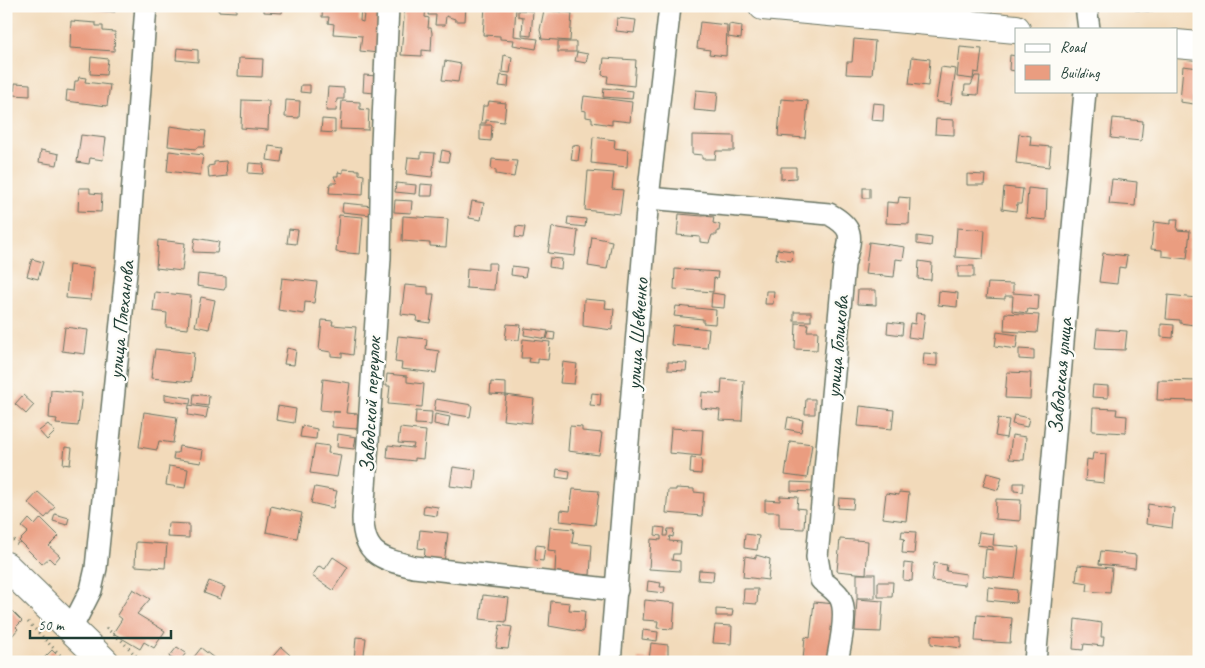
<svg xmlns="http://www.w3.org/2000/svg" width="1205" height="668" viewBox="0 0 1205 668" font-family="Caveat,sans-serif">
<style>
.building{fill:#ea9d80}
.lines{fill:none;stroke-linecap:round;stroke-linejoin:round}
.street-casing{stroke:#697463;stroke-width:24}
.secondary-casing{stroke:#697463;stroke-width:30}
.path{stroke:#697463;stroke-width:3;stroke-dasharray:1 4;stroke-linecap:butt}
.street{stroke:#fff;stroke-width:21}
.secondary{stroke:#fff;stroke-width:28}
.labels{text-anchor:middle;stroke-width:4.5;stroke-linejoin:round;paint-order:stroke}
.street-label{font-size:21px;fill:#1f3d34;stroke:#fdfcf7}
</style>
<rect width="100%" height="100%" fill="#fdfcf7"/>
<filter id="ink" filterUnits="userSpaceOnUse"><feTurbulence type="fractalNoise" baseFrequency=".02" numOctaves="2"/><feDisplacementMap in="SourceGraphic" scale="10" xChannelSelector="R" yChannelSelector="G"/><feConvolveMatrix kernelMatrix="1 2 1 2 8 2 1 2 1" color-interpolation-filters="sRGB"/></filter>
<filter id="wash" filterUnits="userSpaceOnUse"><feTurbulence type="fractalNoise" baseFrequency=".0096" numOctaves="4" result="noise"/><feDisplacementMap in="SourceGraphic" scale="20" xChannelSelector="R" yChannelSelector="G"/><feGaussianBlur stdDeviation="1.12" result="paint"/><feColorMatrix in="noise" values="0 0 0 0 0 0 0 0 0 0 0 0 0 0 0 0 0 1.4 0 .05"/><feComposite in="paint" operator="in"/></filter>
<g filter="url(#wash)">
<rect width="100%" height="100%" fill="#f2daba"/>
<g id="blocks">
<!-- building -->
<g class="building">
<polygon points="94,6 115,6 115,12 93,10"/>
<polygon points="219,6 236,6 236,12 218,11"/>
<polygon points="264,6 283,6 282,13 264,12"/>
<polygon points="323,6 361,6 360,21 363,22 365,6 379,6 378,53 360,51 362,36 333,34 334,24 328,23 329,17 322,17"/>
<polygon points="405,6 426,6 425,17 429,18 428,28 431,28 432,33 431,51 422,50 422,56 401,55"/>
<polygon points="429,6 466,6 465,21 455,21 455,19 446,16 445,25 435,25 436,15 428,15"/>
<polygon points="485,6 516,8 514,36 538,39 536,49 513,45 514,40 500,39 500,36 483,35"/>
<polygon points="1135,6 1153,6 1153,12 1135,10"/>
<polygon points="518,10 533,11 531,36 522,35 523,17 518,16"/>
<polygon points="544,10 572,13 570,41 542,39 540,30"/>
<polygon points="617,18 636,20 634,33 616,31"/>
<polygon points="71,21 96,23 96,26 103,26 103,31 115,32 114,51 70,48"/>
<polygon points="700,22 727,25 726,56 709,54 710,50 697,48"/>
<polygon points="729,24 742,26 741,39 728,37"/>
<polygon points="854,39 875,41 872,75 846,74 847,62 852,62"/>
<rect x="558" y="42" width="18" height="10"/>
<polygon points="960,47 982,49 979,73 974,72 973,79 957,77"/>
<polygon points="177,48 198,50 198,62 176,60"/>
<polygon points="577,52 588,54 586,63 575,61"/>
<polygon points="504,55 512,57 510,73 502,72"/>
<polygon points="1010,55 1016,56 1016,71 1009,70"/>
<polygon points="91,57 108,59 106,75 90,74"/>
<polygon points="912,57 930,59 928,86 909,84"/>
<polygon points="239,58 263,59 262,77 238,76"/>
<polygon points="604,58 636,60 634,86 607,83 608,76 602,75"/>
<polygon points="445,61 461,64 458,82 442,80"/>
<polygon points="1183,66 1199,68 1199,95 1194,94 1194,104 1180,102"/>
<polygon points="941,67 956,69 951,104 936,102"/>
<polygon points="364,75 377,76 376,93 363,92"/>
<polygon points="501,75 509,76 508,87 499,86"/>
<polygon points="975,76 980,76 978,95 964,94 965,85 971,85"/>
<polygon points="79,77 86,78 85,82 110,85 107,106 66,101 67,90 74,91 75,81 78,81"/>
<polygon points="15,83 30,84 30,96 14,95"/>
<polygon points="301,85 310,85 310,93 300,92"/>
<polygon points="328,87 344,88 344,99 337,99 336,111 326,111"/>
<polygon points="604,88 633,91 632,99 603,97"/>
<polygon points="696,90 718,92 716,112 694,110"/>
<polygon points="584,96 632,102 630,122 612,120 612,125 592,122 592,118 586,117 586,111 582,110"/>
<polygon points="781,99 808,101 805,138 778,136"/>
<polygon points="242,100 269,101 268,130 241,128"/>
<polygon points="286,100 300,101 299,118 285,117"/>
<polygon points="342,101 360,102 360,109 369,110 368,130 340,129"/>
<polygon points="489,101 506,103 504,122 486,120 486,123 481,123 483,106 488,106"/>
<polygon points="873,103 884,104 883,121 871,120"/>
<polygon points="1113,118 1143,121 1141,141 1111,138"/>
<polygon points="322,119 335,120 335,133 321,132"/>
<polygon points="936,119 954,120 954,135 935,134"/>
<polygon points="480,125 492,125 491,141 480,140"/>
<polygon points="170,126 206,131 204,147 197,147 196,149 168,146"/>
<polygon points="1019,134 1031,136 1030,145 1051,147 1049,167 1016,163"/>
<polygon points="81,135 106,138 103,160 90,158 89,164 77,162"/>
<polygon points="692,135 734,136 734,151 716,151 715,159 702,159 702,155 692,154"/>
<polygon points="593,137 615,140 614,148 628,150 627,167 591,163"/>
<polygon points="573,145 580,146 578,161 571,160"/>
<polygon points="269,146 283,148 281,162 267,160"/>
<polygon points="41,150 59,154 57,165 39,162"/>
<polygon points="442,150 450,152 448,162 440,161"/>
<polygon points="169,151 203,155 200,175 167,171"/>
<polygon points="421,152 435,153 432,177 406,174 408,157 421,158"/>
<polygon points="492,159 517,161 514,177 496,174 496,170 491,169"/>
<polygon points="226,161 227,176 209,178 208,166 214,165 214,162"/>
<polygon points="249,163 264,164 263,174 248,173"/>
<polygon points="781,167 796,167 796,178 781,179"/>
<polygon points="343,169 359,170 359,174 364,175 363,195 329,193 330,183 337,183 334,176 338,176 338,172 343,173"/>
<polygon points="588,171 614,173 612,189 623,190 620,214 585,210"/>
<polygon points="967,174 985,175 984,185 967,185"/>
<polygon points="1112,179 1137,182 1135,206 1109,204"/>
<polygon points="396,183 416,185 415,194 395,192"/>
<polygon points="421,184 433,185 432,196 420,196"/>
<polygon points="1004,187 1023,189 1021,204 1017,204 1016,211 1002,209"/>
<polygon points="79,188 90,188 90,193 102,194 101,212 78,211"/>
<rect x="863" y="188" width="7" height="10"/>
<polygon points="1028,188 1047,190 1046,220 1026,218"/>
<polygon points="899,197 910,198 909,224 886,223 887,202 898,203"/>
<polygon points="395,200 412,201 411,213 394,212"/>
<polygon points="472,201 484,203 481,220 469,218"/>
<polygon points="343,203 373,206 372,215 342,212"/>
<polygon points="679,214 714,217 713,223 720,225 719,231 717,231 717,235 712,235 709,243 700,242 700,237 677,235"/>
<polygon points="339,215 363,217 360,254 336,252"/>
<polygon points="403,216 448,219 446,247 430,246 430,243 402,241"/>
<polygon points="568,217 586,219 585,227 567,225"/>
<polygon points="1171,219 1178,219 1177,230 1190,231 1187,259 1162,256 1162,250 1151,249 1154,222 1171,224"/>
<polygon points="516,226 525,227 523,238 515,237"/>
<polygon points="552,227 578,231 575,256 548,253"/>
<polygon points="957,228 985,230 983,259 955,257"/>
<polygon points="289,229 298,230 296,244 287,243"/>
<polygon points="917,236 932,238 931,246 917,244"/>
<polygon points="592,237 612,241 607,269 588,266"/>
<polygon points="195,238 219,242 217,253 193,252"/>
<polygon points="158,240 185,243 182,271 156,268"/>
<polygon points="869,242 905,247 903,260 896,259 894,277 865,274"/>
<polygon points="777,249 793,251 792,261 776,259"/>
<polygon points="1103,253 1127,256 1125,268 1119,267 1117,284 1099,282"/>
<polygon points="550,258 562,259 561,269 549,267"/>
<polygon points="32,259 43,262 38,279 27,276"/>
<polygon points="919,261 932,263 931,280 918,279"/>
<polygon points="488,263 496,263 494,290 466,288 467,268 488,270"/>
<polygon points="69,265 94,268 91,300 66,298"/>
<polygon points="512,266 527,268 525,277 511,275"/>
<rect x="958" y="266" width="16" height="11"/>
<polygon points="675,269 718,272 717,279 714,278 713,292 674,289"/>
<polygon points="198,274 226,277 226,286 224,290 197,286"/>
<polygon points="282,278 317,282 314,303 305,302 304,314 278,310"/>
<polygon points="988,283 1013,284 1013,293 1039,295 1038,310 1028,309 1027,313 1012,311 1013,296 1005,296 1005,299 986,298"/>
<polygon points="405,285 428,287 428,294 434,294 430,323 416,321 417,316 401,314"/>
<polygon points="858,290 876,290 876,305 857,304"/>
<polygon points="766,291 774,291 773,304 765,304"/>
<polygon points="939,291 958,293 957,307 938,305"/>
<polygon points="155,292 191,296 188,329 166,327 167,313 153,311"/>
<polygon points="712,293 725,295 724,308 711,307"/>
<polygon points="1168,295 1197,298 1194,325 1180,323 1180,320 1166,319"/>
<polygon points="201,297 215,300 209,329 195,326"/>
<polygon points="584,299 606,301 605,308 614,309 612,330 583,326"/>
<polygon points="676,306 716,310 715,324 703,323 703,319 674,316"/>
<rect x="794" y="312" width="17" height="9"/>
<polygon points="916,313 925,314 922,339 908,337 910,323 915,324"/>
<polygon points="1005,313 1039,315 1037,333 1004,331"/>
<polygon points="322,320 333,321 332,325 356,327 353,355 342,353 342,357 331,356 331,352 319,350"/>
<polygon points="888,322 903,324 902,335 887,333"/>
<polygon points="796,323 808,324 807,331 818,331 817,350 795,349"/>
<polygon points="507,324 521,325 519,340 505,339"/>
<polygon points="1161,324 1174,325 1173,338 1161,337"/>
<polygon points="673,325 709,329 707,348 671,345"/>
<polygon points="65,327 88,330 85,354 62,351"/>
<polygon points="525,328 548,331 546,339 524,335"/>
<polygon points="1097,329 1127,331 1125,350 1095,349"/>
<polygon points="549,332 555,333 554,340 547,339"/>
<polygon points="997,332 1018,335 1016,349 995,346"/>
<polygon points="398,336 427,339 426,349 439,351 436,373 401,369 402,363 395,362"/>
<polygon points="523,339 550,342 548,360 538,359 538,363 529,362 530,358 521,358"/>
<polygon points="287,348 296,350 294,365 284,364"/>
<polygon points="155,349 194,353 191,382 151,378"/>
<polygon points="1019,349 1034,350 1034,360 1019,359"/>
<polygon points="924,353 937,354 937,366 923,365"/>
<polygon points="563,362 577,364 574,384 560,383"/>
<polygon points="668,362 687,363 686,371 668,370"/>
<polygon points="1007,372 1031,373 1030,399 1005,398"/>
<polygon points="387,374 407,376 407,382 424,384 422,407 388,404 390,386 386,386"/>
<polygon points="323,379 350,383 346,413 358,414 357,429 332,427 333,412 340,412 320,410"/>
<polygon points="722,379 744,381 742,421 719,420 720,410 701,408 702,392 721,394"/>
<polygon points="1158,380 1198,381 1197,401 1157,400"/>
<polygon points="491,382 506,383 506,395 490,394"/>
<polygon points="1093,385 1108,386 1108,398 1092,397"/>
<polygon points="51,390 82,393 78,426 56,424 57,419 49,418"/>
<polygon points="592,393 601,394 600,406 590,405"/>
<polygon points="165,394 191,398 190,404 165,400"/>
<polygon points="194,394 209,396 208,406 193,404"/>
<polygon points="23,395 34,405 26,414 15,404"/>
<polygon points="506,395 534,399 531,423 503,420"/>
<polygon points="436,399 472,405 470,417 434,411"/>
<polygon points="806,399 815,399 815,414 805,414"/>
<polygon points="189,405 208,408 206,418 188,415"/>
<polygon points="278,406 296,409 294,423 276,420"/>
<polygon points="860,406 894,410 892,429 858,426"/>
<polygon points="1093,408 1117,409 1116,415 1127,416 1126,433 1092,431"/>
<polygon points="416,411 432,412 431,425 415,424"/>
<polygon points="144,412 177,417 173,443 159,441 157,450 139,447"/>
<polygon points="435,414 450,417 448,427 434,424"/>
<polygon points="1014,415 1029,418 1027,427 1012,424"/>
<polygon points="788,417 803,420 801,432 786,429"/>
<polygon points="998,418 1009,420 1006,438 995,436"/>
<polygon points="48,424 55,432 47,440 39,431"/>
<polygon points="302,426 317,429 316,439 300,437"/>
<polygon points="570,426 582,427 582,431 602,433 599,455 568,451"/>
<polygon points="400,428 426,431 423,459 415,458 415,461 387,458 388,445 413,448 414,444 398,443"/>
<polygon points="671,428 703,430 701,456 669,453"/>
<polygon points="338,434 356,437 354,449 337,447"/>
<polygon points="1012,435 1026,437 1024,460 1009,459"/>
<polygon points="790,441 812,444 807,478 785,475"/>
<polygon points="315,444 329,446 328,453 341,455 337,477 310,473"/>
<polygon points="179,446 203,450 201,463 173,459 174,453 178,453"/>
<polygon points="65,447 72,448 70,465 63,464"/>
<polygon points="1093,453 1106,454 1104,483 1085,481 1087,459 1092,460"/>
<polygon points="691,458 702,459 701,474 690,473"/>
<polygon points="169,466 188,469 185,488 166,485"/>
<polygon points="453,467 476,470 474,489 450,486"/>
<polygon points="557,469 570,471 569,479 556,477"/>
<polygon points="987,473 1002,477 998,490 983,486"/>
<polygon points="791,482 813,483 813,492 791,491"/>
<polygon points="1014,483 1024,483 1023,492 1014,491"/>
<polygon points="315,487 337,491 333,508 311,503"/>
<polygon points="676,488 694,489 694,492 704,493 702,516 666,513 668,490 676,490"/>
<polygon points="573,489 599,491 595,525 560,521 561,510 570,511"/>
<polygon points="38,492 55,507 45,518 28,503"/>
<polygon points="899,492 909,493 906,521 883,518 886,493 899,495"/>
<polygon points="780,496 798,497 797,508 805,509 804,529 779,528 779,512 765,512 765,500 780,501"/>
<polygon points="839,498 854,499 853,509 838,508"/>
<polygon points="996,499 1021,500 1020,521 995,519"/>
<polygon points="1148,504 1174,508 1172,528 1146,524"/>
<polygon points="424,505 438,507 437,516 423,514"/>
<polygon points="271,506 302,513 297,538 266,532"/>
<polygon points="55,514 69,518 67,525 53,521"/>
<polygon points="41,518 59,536 49,546 60,556 54,563 49,558 42,564 19,541 28,532 22,527 29,519 35,525"/>
<polygon points="168,523 189,524 189,538 167,537"/>
<polygon points="550,527 574,529 572,543 592,545 590,575 555,572 556,551 548,550"/>
<polygon points="656,527 665,528 664,536 667,536 668,529 674,529 673,537 670,536 669,541 681,542 680,554 673,554 672,560 680,561 680,571 649,569 651,539 661,540 661,536 655,535"/>
<polygon points="420,530 448,533 444,563 424,561 425,549 418,548"/>
<polygon points="902,531 916,532 914,554 902,553 903,541 905,539 901,538"/>
<polygon points="979,532 994,534 993,545 1019,547 1015,579 983,576 986,549 993,550 993,547 977,545"/>
<polygon points="745,534 759,536 757,550 744,548"/>
<polygon points="840,539 868,541 866,574 837,571"/>
<polygon points="136,542 167,544 165,568 135,566"/>
<polygon points="536,545 545,546 543,561 535,560"/>
<polygon points="1101,551 1136,555 1135,568 1099,564"/>
<polygon points="756,555 770,559 768,580 743,577 745,556 756,558"/>
<polygon points="333,557 348,567 333,590 312,576 319,566 325,569"/>
<polygon points="904,563 913,564 912,581 903,580"/>
<polygon points="934,563 947,565 946,571 966,574 965,585 932,581"/>
<polygon points="1078,565 1112,568 1110,593 1087,591 1088,583 1076,581"/>
<polygon points="699,570 714,571 713,581 698,580"/>
<rect x="857" y="574" width="18" height="24"/>
<polygon points="209,581 225,587 220,599 204,593"/>
<polygon points="648,581 661,583 660,587 665,587 664,593 647,591"/>
<polygon points="878,582 893,582 892,597 878,597"/>
<polygon points="988,587 1017,590 1016,603 987,600"/>
<polygon points="133,589 150,599 137,614 165,631 154,648 144,642 140,649 113,633 122,619 117,615"/>
<polygon points="744,589 758,589 757,604 743,603"/>
<polygon points="483,595 509,598 506,622 480,619"/>
<polygon points="857,599 883,601 881,632 855,631"/>
<polygon points="645,600 675,603 673,629 657,628 658,621 643,620"/>
<polygon points="551,601 570,603 569,610 585,611 583,632 549,626"/>
<polygon points="814,602 835,604 830,662 803,660 805,637 810,638"/>
<polygon points="6,605 22,621 16,627 18,629 12,636 10,634 6,637"/>
<polygon points="716,609 733,610 732,616 716,616"/>
<polygon points="977,615 1012,618 1010,643 975,641"/>
<polygon points="1075,619 1102,623 1101,637 1104,637 1103,646 1084,644 1083,650 1073,649"/>
<polygon points="500,625 512,627 508,649 496,648"/>
<polygon points="715,625 732,626 731,644 713,643"/>
<polygon points="643,630 658,632 657,641 642,639"/>
<polygon points="931,635 961,637 961,648 931,644"/>
<polygon points="356,637 366,638 363,662 354,661"/>
<polygon points="651,643 668,645 668,662 638,662 638,659 649,660"/>
<polygon points="177,647 186,653 179,662 169,657"/>
<polygon points="281,647 290,655 284,662 268,662"/>
<polygon points="201,648 219,662 190,662"/>
<polygon points="52,650 64,662 40,662"/>
</g>
</g>
</g>
<g filter="url(#ink)">
<use href="#blocks" fill-opacity="0" stroke="#697463" stroke-width="1"/>
<g class="lines">
<defs>
<g id="street">
<path d="M388,6l-6,138 -2,114 -17,260c0,37 19,41 51,49l203,23"/>
<polyline points="1086,6 1089,29"/>
<path d="M648,198l181,16c27,15 22,23 15,51l-27,292 4,23c6,5 13,9 18,16 10,14 1,49 -2,66"/>
<polyline points="71,629 91,590 96,568 127,263 146,6"/>
<polyline points="610,662 648,198 670,6"/>
<polyline points="1035,662 1085,91"/>
</g>
<g id="secondary">
<polyline points="763,6 1016,29"/>
<polyline points="1176,44 1199,46"/>
<polyline points="6,566 105,662"/>
</g>
</defs>
<!-- street casing -->
<use href="#street" class="street-casing"/>
<!-- secondary casing -->
<use href="#secondary" class="secondary-casing"/>
<!-- path -->
<g class="path">
<polyline points="6,533 20,546"/>
<polyline points="28,622 67,662"/>
<polyline points="106,628 122,641 142,662"/>
</g>
<!-- street -->
<use href="#street" class="street"/>
<!-- secondary -->
<use href="#secondary" class="secondary"/>
</g>
</g>
<g class="labels">
<!-- street labels -->
<g class="street-label">
<text transform="translate(121 320) rotate(-84)" y="7">улица Плеханова</text>
<text transform="translate(637 334) rotate(-86)" y="7">улица Шевченко</text>
<text transform="translate(837 347) rotate(-85)" y="7">улица Голикова</text>
<text transform="translate(1060 376) rotate(-85)" y="7">Заводская улица</text>
<text transform="translate(370 405) rotate(-87)" y="7">Заводской переулок</text>
</g>
</g>
<!-- margin -->
<rect width="1205" height="668" fill="none" stroke="#fdfcf7" stroke-width="25"/>
<!-- legend -->
<rect x="1015" y="28" width="162" height="65" fill="#fdfcf7" stroke="#a4b0a9"/>
<rect x="1025" y="44" width="25" height="8" fill="#ffffff" stroke="#a4b0a9"/>
<text x="1060" y="52" font-size="15" fill="#1f3d34">Road</text>
<rect x="1025" y="65" width="25" height="15" fill="#ea9d80" stroke="#a4b0a9"/>
<text x="1060" y="78" font-size="15" fill="#1f3d34">Building</text>
<!-- scale -->
<path d="M30 630v8h141v-8" fill="none" stroke="#1f3d34" stroke-width="2.5"/>
<text x="38" y="630" font-size="15" fill="#1f3d34" stroke="#fdfcf7" stroke-width="4" paint-order="stroke">50 m</text>
</svg>
